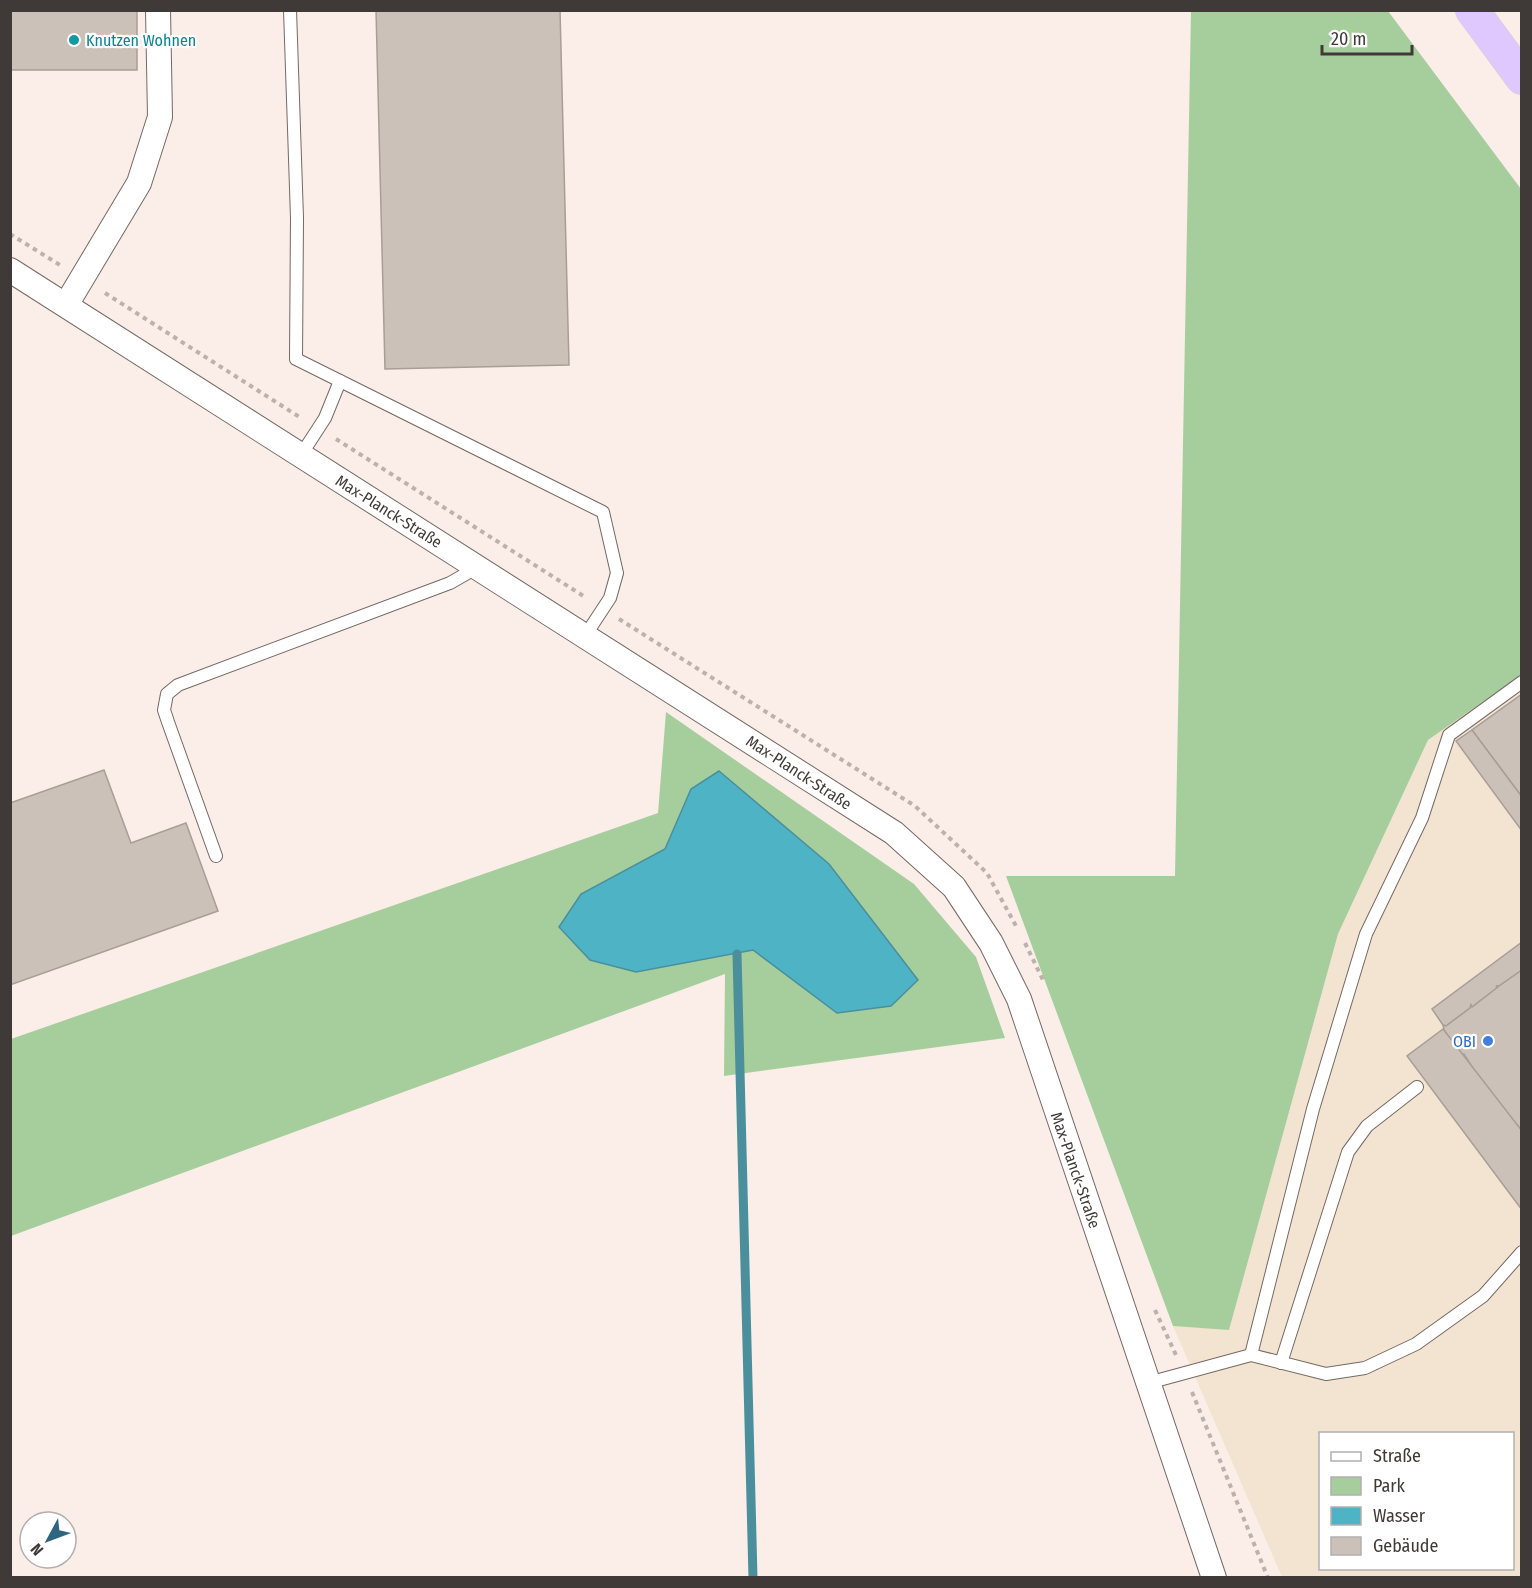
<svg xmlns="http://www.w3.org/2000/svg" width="1532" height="1588" viewBox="0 0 1532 1588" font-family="'Fira Sans Condensed',sans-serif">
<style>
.commercial{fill:#f3e4d1;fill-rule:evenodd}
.green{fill:#a6ce9c}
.water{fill:#4eb3c5;stroke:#4a8f9b;stroke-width:1.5}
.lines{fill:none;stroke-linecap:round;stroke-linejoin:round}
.stream{stroke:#4a8f9b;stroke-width:9}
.building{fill:#cbc1b8;stroke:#a89e96;stroke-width:1.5}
.lane-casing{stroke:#746964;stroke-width:14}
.street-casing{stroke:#746964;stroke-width:26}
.highway-casing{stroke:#d1d0cf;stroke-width:34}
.path{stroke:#bcb1ad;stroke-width:4;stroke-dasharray:4.5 4.5;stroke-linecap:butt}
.lane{stroke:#fff;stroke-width:12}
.street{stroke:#fff;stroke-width:24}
.highway{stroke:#dec8fd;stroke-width:33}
.culture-dot{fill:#0f9aa8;stroke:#fff;stroke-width:2}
.shop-dot{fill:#3f7fe0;stroke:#fff;stroke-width:2}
.labels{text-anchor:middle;stroke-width:4.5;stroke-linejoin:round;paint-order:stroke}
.culture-label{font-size:16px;fill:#0d838f;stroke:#fff;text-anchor:start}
.street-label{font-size:16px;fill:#3f3a38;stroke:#fff}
.shop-label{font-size:16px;fill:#366cbe;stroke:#fff;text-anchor:end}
</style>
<rect width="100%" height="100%" fill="#fbede8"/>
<!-- commercial -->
<path class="commercial" d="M1521,675v902h-239l-109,-251 56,3 109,-395 90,-194zM1320,1434h192v134h-192z"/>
<!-- green -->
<g class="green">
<polygon points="1191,11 1388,11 1521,189 1521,675 1428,740 1338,934 1229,1330 1173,1326 1006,876 1175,876"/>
<polygon points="666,712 914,884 976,957 1005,1038 724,1076 725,974 11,1236 11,1039 658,813"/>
</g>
<!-- water -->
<polygon class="water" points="719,771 829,864 918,980 891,1006 837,1013 753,950 636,972 590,960 559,927 581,894 665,849 691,789"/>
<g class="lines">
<!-- stream -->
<polyline class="stream" points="737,954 753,1578"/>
</g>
<!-- building -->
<g class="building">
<rect x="10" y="10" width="127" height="60"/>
<polygon points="376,10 560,10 569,365 385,369"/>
<polygon points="1522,694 1522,797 1472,730"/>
<polygon points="1472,730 1522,797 1522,831 1456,741"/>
<polygon points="104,770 131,843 186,823 218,911 10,985 10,803"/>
<polygon points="1522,942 1522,970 1499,986 1496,986 1498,987 1472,1007 1471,1005 1470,1008 1446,1026 1443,1025 1432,1009"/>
<polygon points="1522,970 1522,1131 1481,1081 1464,1054 1461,1054 1444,1030 1443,1025 1446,1026 1470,1008 1471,1005 1472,1007 1498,987 1496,986 1499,986"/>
<polygon points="1443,1029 1522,1131 1522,1210 1407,1056"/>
</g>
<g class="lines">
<defs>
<g id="lane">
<polyline points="290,10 297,218 296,359 603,512 617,573 610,598 585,636"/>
<polyline points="301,455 325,418 340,381"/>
<polyline points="216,856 168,722 164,710 167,694 178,685 450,583 478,567"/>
<polyline points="1251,1355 1326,1374 1365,1368 1416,1344 1483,1296 1522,1252"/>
<polyline points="1281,1363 1348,1152 1367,1126 1417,1087"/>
<polyline points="1148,1383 1251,1355 1313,1109 1366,934 1422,818 1449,735 1522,682"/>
</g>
<g id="street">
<polyline points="10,270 894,833 954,887 991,943 1019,999 1214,1578"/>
<polyline points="66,305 139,183 160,117 158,10"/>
</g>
<polyline id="highway" points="1472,10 1522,78"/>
</defs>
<!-- lane casing -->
<use href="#lane" class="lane-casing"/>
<!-- street casing -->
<use href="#street" class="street-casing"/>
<!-- highway casing -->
<use href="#highway" class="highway-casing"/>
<!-- path -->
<g class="path">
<polyline points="10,234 60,265"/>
<polyline points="105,293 301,418"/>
<polyline points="336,439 585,597"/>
<polyline points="619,619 915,806 987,873 1016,926"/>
<polyline points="1025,943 1044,982"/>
<polyline points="1155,1310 1176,1355"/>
<polyline points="1192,1392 1268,1578"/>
</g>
<!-- lane -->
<use href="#lane" class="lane"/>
<!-- street -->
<use href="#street" class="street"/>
<!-- highway -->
<use href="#highway" class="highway"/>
</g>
<!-- markers -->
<circle class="culture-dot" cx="74" cy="40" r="6"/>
<circle class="shop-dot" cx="1488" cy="1041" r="6"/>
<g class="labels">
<!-- culture labels -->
<g class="culture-label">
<text x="86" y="46">Knutzen Wohnen</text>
</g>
<!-- street labels -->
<g class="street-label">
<text transform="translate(389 511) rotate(32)" y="6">Max-Planck-Straße</text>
<text transform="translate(799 772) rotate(33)" y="6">Max-Planck-Straße</text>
<text transform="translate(1076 1170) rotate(71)" y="6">Max-Planck-Straße</text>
</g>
<!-- shop labels -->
<g class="shop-label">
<text x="1476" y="1047">OBI</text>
</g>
</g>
<!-- border -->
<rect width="1532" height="1588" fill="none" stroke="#3f3a38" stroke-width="24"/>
<!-- legend -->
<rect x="1319" y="1432" width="195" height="138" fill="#ffffff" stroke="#b2b0af" stroke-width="1.5"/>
<rect x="1331" y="1452" width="30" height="9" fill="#ffffff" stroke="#b2b0af" stroke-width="1.5"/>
<text x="1373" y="1462" font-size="18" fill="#3f3a38">Straße</text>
<rect x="1331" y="1477" width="30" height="18" fill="#a6ce9c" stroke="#b2b0af" stroke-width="1.5"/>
<text x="1373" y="1492" font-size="18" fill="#3f3a38">Park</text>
<rect x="1331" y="1507" width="30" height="18" fill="#4eb3c5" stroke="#b2b0af" stroke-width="1.5"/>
<text x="1373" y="1522" font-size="18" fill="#3f3a38">Wasser</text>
<rect x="1331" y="1537" width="30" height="18" fill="#cbc1b8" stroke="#b2b0af" stroke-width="1.5"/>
<text x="1373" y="1552" font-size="18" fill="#3f3a38">Gebäude</text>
<!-- north arrow -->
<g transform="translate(48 1540) rotate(229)"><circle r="28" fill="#ffffff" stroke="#b2b0af" stroke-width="1.5"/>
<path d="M0-4.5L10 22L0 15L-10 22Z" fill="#2e6580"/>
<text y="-9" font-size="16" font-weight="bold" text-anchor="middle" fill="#3f3a38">N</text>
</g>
<!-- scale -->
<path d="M1322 45v9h90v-9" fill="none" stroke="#3f3a38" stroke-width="3"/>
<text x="1331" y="45" font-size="18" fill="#3f3a38" stroke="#ffffff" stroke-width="4.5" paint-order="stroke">20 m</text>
</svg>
